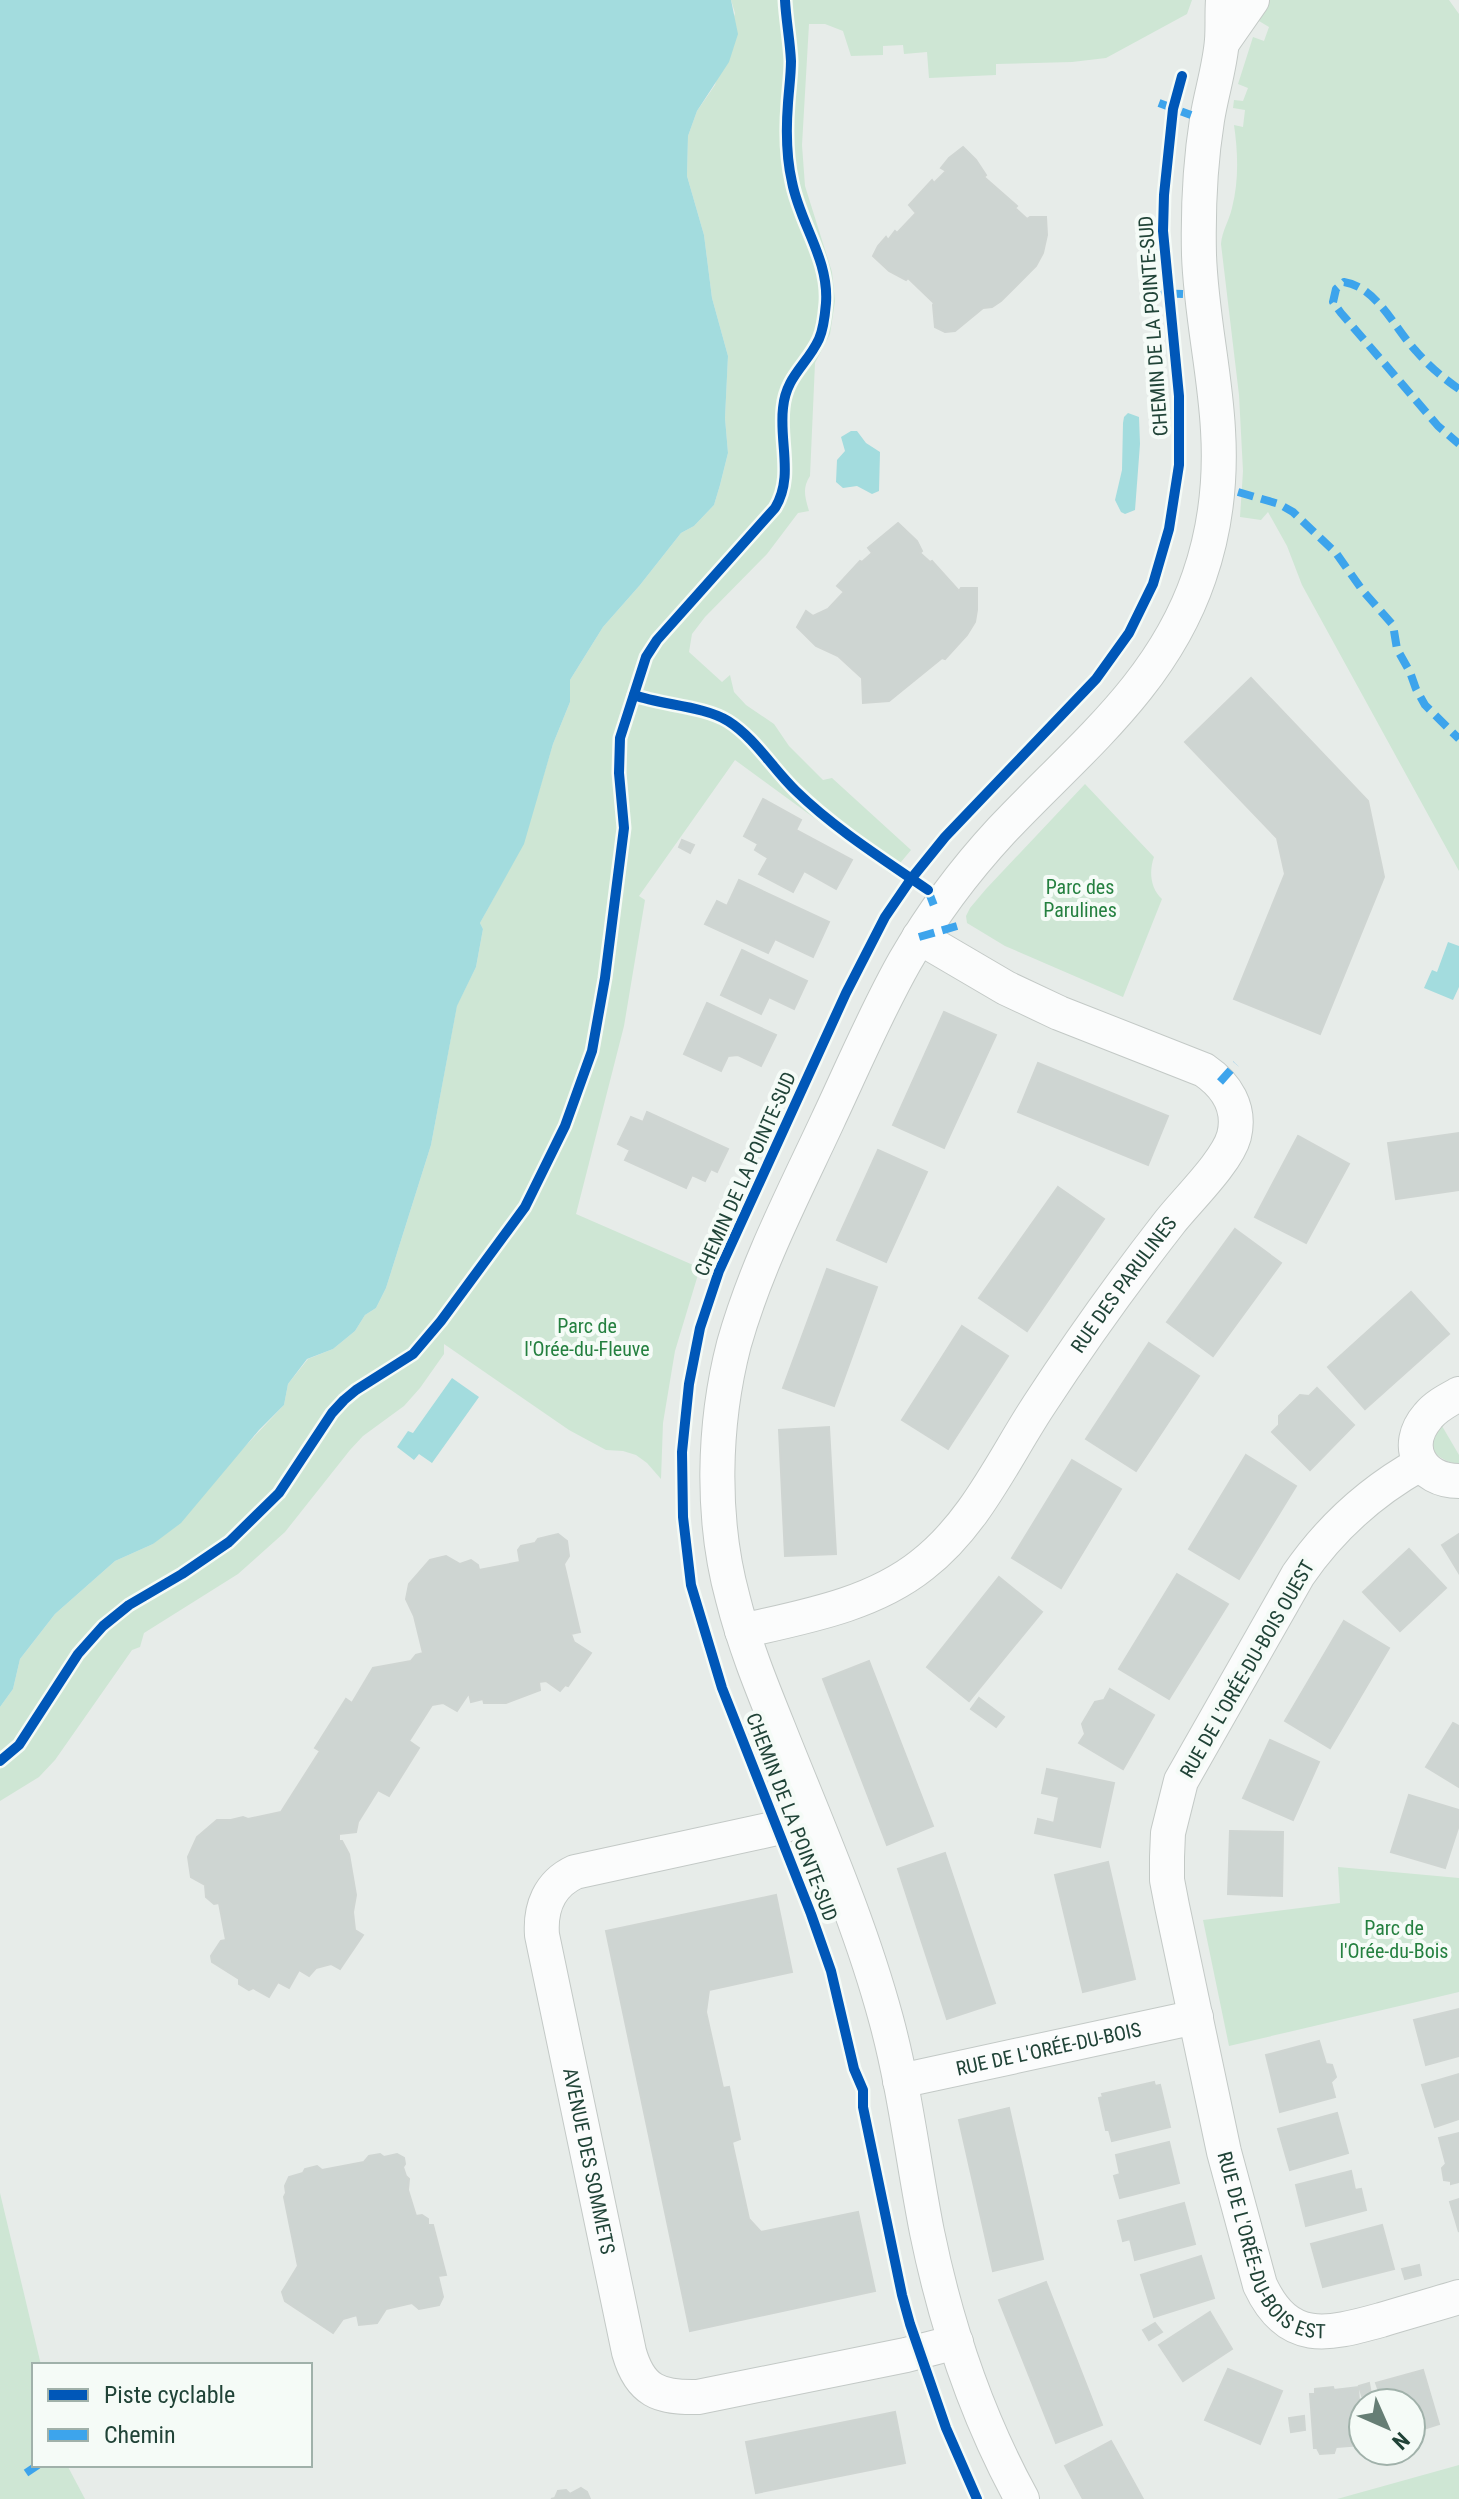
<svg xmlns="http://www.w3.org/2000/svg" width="1459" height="2499" viewBox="0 0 1459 2499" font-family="'Roboto Condensed',sans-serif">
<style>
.green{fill:#cee6d4}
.water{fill:#a3dcde}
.building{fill:#ced5d2;stroke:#cfd5d2;stroke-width:2}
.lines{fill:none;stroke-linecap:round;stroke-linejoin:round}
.minor-casing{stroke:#c3c9c6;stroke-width:36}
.minor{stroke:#fbfcfc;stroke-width:34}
.quiet{stroke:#3da4ec;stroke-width:8;stroke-dasharray:16 8;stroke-linecap:butt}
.cycleway-casing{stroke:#f5fbf7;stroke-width:15}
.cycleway{stroke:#0057b8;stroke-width:10}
.labels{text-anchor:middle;stroke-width:8;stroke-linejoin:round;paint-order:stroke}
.street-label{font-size:20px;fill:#204337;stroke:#f5fbf7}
.park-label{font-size:20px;fill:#258040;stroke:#f5fbf7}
</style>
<rect width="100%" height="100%" fill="#e7ece9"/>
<!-- green -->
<g class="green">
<path d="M731,0h461l-5,14 -81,44 -34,4 -76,2v11l-67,3 -2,-26 -23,2 -1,-9 -20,1v9l-32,1 -8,-25 -18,-7h-16l-7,121 3,41 27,86 3,29 -5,33 -15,29 -5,113c-8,12 -5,21 -1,35l-11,2 -31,41 -62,63 -13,17 -3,18 33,30 8,-7 4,17 12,13 28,19 15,22 34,34 9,-2 79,72 -20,24 -156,-114 -96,136 6,4 -21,126 -48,188 124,54 -25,83 -12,72 -2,56 -14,-16 -11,-8 -13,-4 -17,-1 -37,-20 -125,-86v10l-24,34 -16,18 -41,30 -13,14 -65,82 -47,42 -94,59 -4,14 -8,3 -77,110 -16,17 -39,24v-94l13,-18 7,-30 35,-45 60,-53 38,-17 131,-139 4,-21 20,-25 25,-10 22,-18 10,-16 11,-7 10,-20 45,-143 26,-140 19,-38 7,-38 -3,-6 43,-79 30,-100 17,-42v-22l33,-53 37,-42 41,-52 13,-7 20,-21 6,-20 8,-32 -3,-35 3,-62 -16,-58 -8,-63 -17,-59 1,-40 9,-25 18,-26 20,-72z"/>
<path d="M1270,0h179l10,14v857l-157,-286 -15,-39 -19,-34 -7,8 -21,-3 3,-46 -4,-76 -18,-151c1,-13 8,-23 11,-36 7,-27 6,-56 2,-83l9,2 2,-17 -12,-2 1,-8 9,1 5,-13 -10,-4 15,-47 11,4 5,-14 -10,-6z"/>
<path d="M1085,784l69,73c-5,14 -4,31 8,42l-39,98 -118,-51 -38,-23 -1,-7 4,-8 16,-19z"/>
<path d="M1442,1426l17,29v10c-23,-6 -38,-18 -17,-39z"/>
<polygon points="1338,1867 1459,1878 1459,1992 1229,2046 1203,1920 1340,1903"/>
<polygon points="0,2193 41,2365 34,2365 34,2465 67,2465 85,2499 0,2499"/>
<polygon points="1459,2465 1459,2499 1337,2499"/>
</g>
<!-- water -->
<g class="water">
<polygon points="0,0 731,0 738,34 729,62 697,111 688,136 687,176 704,235 712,298 728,356 725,418 728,453 720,485 714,505 694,526 681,533 640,585 603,627 570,680 570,702 553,744 524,844 480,923 483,929 476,967 457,1006 431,1145 386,1288 376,1308 365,1315 355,1331 333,1349 307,1359 288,1384 284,1405 259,1430 181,1523 153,1544 115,1561 55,1614 20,1659 13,1689 0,1707"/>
<polygon points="1128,413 1139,417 1140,444 1135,510 1125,514 1121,512 1115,500 1122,470 1123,423 1124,417"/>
<polygon points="851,431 857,431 866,443 880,452 879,491 872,494 857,486 843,488 836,482 837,460 845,451 841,437"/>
<polygon points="1448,942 1459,946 1459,987 1453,1000 1424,988 1432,970 1437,972"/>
<polygon points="452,1378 479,1397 432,1463 419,1454 414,1460 397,1447 408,1431 413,1433"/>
</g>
<!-- building -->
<g class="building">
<polygon points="963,147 976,160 986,175 984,177 1017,206 1015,208 1027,219 1030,217 1046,217 1047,235 1043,253 1036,266 1001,301 992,307 983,308 955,331 945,332 935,327 933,305 934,303 908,278 906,280 889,271 873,256 878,246 886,237 888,240 895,231 897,233 916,213 909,205 932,180 934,183 946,171 941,168 949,158"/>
<polygon points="898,523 917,541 922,551 920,553 930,562 932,561 959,591 961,588 977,588 977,610 975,622 967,635 945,659 942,658 889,701 863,703 862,678 838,656 816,646 797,627 806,611 813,616 828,609 844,592 837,586 860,561 862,562 872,553 868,548"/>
<polygon points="1251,678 1368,801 1384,877 1320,1034 1234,999 1285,874 1277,838 1185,742"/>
<polygon points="763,799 801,820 796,830 852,860 836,889 804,871 793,892 759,874 768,858 755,850 758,844 744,836"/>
<polygon points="682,840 694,845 690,853 679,847"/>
<polygon points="739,880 829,922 813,957 775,939 768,953 705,924 717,901 727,906"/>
<polygon points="742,950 807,981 794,1009 769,997 761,1014 721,995"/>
<polygon points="707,1003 776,1035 761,1066 738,1055 728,1056 721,1071 684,1054"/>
<polygon points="944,1012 996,1035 944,1148 893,1125"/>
<polygon points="1038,1063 1168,1116 1148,1165 1018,1112"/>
<polygon points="647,1112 728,1149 717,1172 711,1169 705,1181 692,1175 686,1188 625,1160 630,1150 618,1144 631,1117 643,1122"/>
<polygon points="1459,1133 1459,1190 1396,1199 1388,1143"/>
<polygon points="1298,1136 1349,1164 1306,1243 1255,1217"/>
<polygon points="878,1150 927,1172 886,1262 837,1240"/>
<polygon points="1058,1187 1104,1219 1027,1331 979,1298"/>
<polygon points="1235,1229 1281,1263 1213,1356 1167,1322"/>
<polygon points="827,1269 877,1287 834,1406 783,1388"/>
<polygon points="1411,1292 1449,1334 1365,1409 1328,1367"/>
<polygon points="962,1326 1008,1356 948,1449 902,1420"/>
<polygon points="1149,1343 1199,1376 1136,1471 1086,1439"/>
<polygon points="1317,1388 1354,1425 1310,1470 1272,1432 1279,1425 1279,1416 1300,1395 1309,1396"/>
<polygon points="829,1427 836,1554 785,1556 779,1430"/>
<polygon points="1246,1455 1296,1486 1239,1579 1189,1549"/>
<polygon points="1072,1460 1121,1489 1061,1588 1012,1558"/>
<polygon points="558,1534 567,1541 569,1556 564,1564 580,1632 571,1634 574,1642 591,1653 568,1686 565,1685 560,1691 546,1681 539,1682 540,1690 506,1703 484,1703 483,1699 471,1702 469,1693 457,1711 443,1703 432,1705 409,1741 419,1748 389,1796 378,1790 358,1822 356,1832 339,1834 339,1841 342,1841 349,1854 356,1895 353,1912 355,1930 363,1935 340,1969 331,1964 316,1968 309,1976 299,1970 289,1988 278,1982 269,1997 253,1988 249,1990 239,1984 239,1979 212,1962 211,1956 221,1941 226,1940 219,1903 214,1904 206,1897 205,1885 191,1877 188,1857 197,1837 217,1820 231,1820 243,1817 248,1819 281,1812 320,1751 315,1748 346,1699 352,1703 373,1668 411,1661 416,1655 423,1653 414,1616 406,1599 409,1584 430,1560 446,1556 460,1564 471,1560 478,1565 479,1570 520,1562 518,1550 521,1546 535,1543 538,1539"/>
<polygon points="1459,1534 1459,1573 1442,1545"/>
<polygon points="1409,1549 1446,1588 1400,1631 1363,1592"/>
<polygon points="1177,1574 1228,1604 1169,1699 1119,1669"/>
<polygon points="999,1577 1042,1612 969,1701 927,1667"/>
<polygon points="1344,1621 1389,1648 1330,1748 1285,1721"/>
<polygon points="869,1661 933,1826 887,1845 823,1679"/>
<polygon points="1110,1689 1154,1715 1123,1769 1079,1743 1085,1734 1082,1724 1095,1702 1104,1700"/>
<polygon points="979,1698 1004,1717 996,1727 971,1709"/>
<polygon points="1453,1723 1459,1726 1459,1787 1426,1767"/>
<polygon points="1270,1740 1319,1762 1293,1820 1243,1798"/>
<polygon points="1047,1769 1114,1783 1100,1847 1035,1833 1038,1819 1054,1823 1059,1797 1042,1793"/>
<polygon points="1409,1795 1459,1810 1459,1825 1445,1868 1391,1852"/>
<polygon points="1230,1831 1283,1832 1282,1896 1228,1894"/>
<polygon points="945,1853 995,2003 947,2019 898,1869"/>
<polygon points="1108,1862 1135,1979 1083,1992 1055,1875"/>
<polygon points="776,1895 792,1972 709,1990 706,2012 723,2088 729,2087 740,2139 732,2142 749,2219 761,2232 858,2212 875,2291 690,2331 606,1931"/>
<polygon points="1459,2009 1459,2056 1426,2065 1414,2020"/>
<polygon points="1319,2041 1326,2064 1332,2065 1336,2077 1331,2082 1335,2097 1280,2112 1266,2055"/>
<polygon points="1459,2074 1459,2119 1435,2127 1422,2085"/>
<polygon points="1154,2082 1155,2086 1160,2085 1170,2127 1112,2141 1109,2130 1106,2130 1099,2098 1103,2097 1102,2094"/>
<polygon points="1009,2108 1043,2259 993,2271 959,2120"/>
<polygon points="1337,2113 1348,2153 1290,2170 1278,2129"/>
<polygon points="1459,2133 1459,2182 1451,2184 1451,2181 1444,2180 1442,2168 1446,2164 1439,2138"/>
<polygon points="1169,2142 1179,2183 1120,2198 1114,2176 1120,2174 1116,2155"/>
<polygon points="380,2154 384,2157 397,2154 404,2158 405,2164 403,2167 406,2176 409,2179 408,2190 416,2216 422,2215 428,2219 428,2225 433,2225 446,2275 438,2276 443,2297 439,2305 419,2309 412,2303 386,2309 377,2323 359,2325 357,2315 343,2319 333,2333 285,2301 282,2292 298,2266 284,2197 286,2193 285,2186 289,2177 303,2173 305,2169 317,2166 322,2170 364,2162 369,2156"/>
<polygon points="1351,2171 1355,2190 1361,2189 1366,2210 1306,2226 1296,2185"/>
<polygon points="1459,2199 1459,2232 1450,2202"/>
<polygon points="1184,2203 1195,2244 1135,2260 1130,2239 1123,2241 1118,2221"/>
<polygon points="1382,2225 1394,2269 1323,2287 1311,2244"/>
<polygon points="1201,2256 1214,2298 1154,2317 1141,2275"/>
<polygon points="1419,2265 1421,2275 1405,2279 1402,2269"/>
<polygon points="1046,2282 1102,2425 1056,2443 999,2300"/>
<polygon points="1210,2312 1232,2349 1183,2381 1159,2345"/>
<polygon points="1155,2323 1162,2332 1149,2340 1143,2330"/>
<polygon points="1228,2369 1282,2391 1260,2444 1205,2420"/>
<polygon points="1423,2370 1439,2424 1414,2432 1414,2438 1411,2439 1411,2403 1383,2403 1376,2383"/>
<polygon points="1369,2383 1371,2394 1362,2396 1359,2386"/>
<polygon points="1333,2387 1334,2390 1358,2387 1362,2445 1336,2447 1334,2453 1320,2454 1317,2448 1314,2448 1310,2394 1315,2394 1315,2389"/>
<polygon points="895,2412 905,2463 756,2493 746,2442"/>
<polygon points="1304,2416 1305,2430 1291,2432 1289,2418"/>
<polygon points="1111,2441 1143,2499 1083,2499 1065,2466"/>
<polygon points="581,2488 587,2492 590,2499 551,2499 555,2498 558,2491 566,2490 570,2494"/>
</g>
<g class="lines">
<defs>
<g id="minor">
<polyline points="1222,43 1252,0"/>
<path d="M1459,1394c-11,6 -23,12 -31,22 -26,30 -8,65 31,65"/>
<path id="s1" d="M1420,1464c-50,28 -89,63 -122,111l-117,206 -13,52 -1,24v23l5,26 52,246 36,133c28,60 67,50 121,35 26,-8 52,-15 78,-23"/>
<path id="s2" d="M742,1631c61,-14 130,-26 180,-66 53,-41 81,-105 117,-160 41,-63 84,-123 130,-182 17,-22 58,-61 65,-87 7,-28 -8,-51 -30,-66l-145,-57 -53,-25 -87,-51"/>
<path id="s3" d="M813,1815l-36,13 -202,44c-26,12 -35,36 -33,63l87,417c11,39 30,46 69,45l208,-42 50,-13"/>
<path id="s4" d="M900,2081l296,-64"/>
<path d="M1022,2499c-46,-84 -76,-174 -95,-267 -14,-71 -22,-143 -41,-213 -27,-100 -70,-196 -108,-292 -17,-42 -34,-84 -45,-128 -22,-80 -20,-174 1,-255 22,-78 60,-151 94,-224 25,-53 48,-108 77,-159 27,-47 59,-90 96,-130 76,-81 161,-145 198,-254 16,-46 22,-98 19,-147 -3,-58 -17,-116 -19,-175 -1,-44 1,-91 8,-135 4,-26 13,-53 15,-80 1,-13 0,-26 1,-40"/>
</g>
</defs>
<!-- minor casing -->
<use href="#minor" class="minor-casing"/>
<!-- minor -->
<use href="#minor" class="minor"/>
<!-- quiet -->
<g class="quiet">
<polyline points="1159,103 1191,115"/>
<polyline points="1152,293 1183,294"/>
<path d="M1459,389c-16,-11 -30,-23 -43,-38 -21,-22 -39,-64 -72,-69l-8,7 -3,13 8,11 97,113 21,18"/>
<polyline points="1238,492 1279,504 1293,512 1336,553 1363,591 1393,625 1397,649 1410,672 1416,689 1425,705 1459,739"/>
<polyline points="928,890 936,911"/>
<polyline points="919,937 957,926"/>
<polyline points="1220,1082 1236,1064"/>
<polyline points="26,2473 38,2465"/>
</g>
<defs>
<g id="cycleway">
<path d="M634,695c27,10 70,11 94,26 27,17 45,48 68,70 39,38 87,68 132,99"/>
<path d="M0,1761l19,-16 59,-91 25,-28 26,-21 53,-31 47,-32 50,-49 53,-80 12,-13 12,-10 57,-36 28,-33 84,-114 40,-81 27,-75 13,-73 19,-150 -5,-55 1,-35 26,-81 11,-17 118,-132c19,-31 4,-65 8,-100 3,-32 24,-43 36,-69 5,-11 6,-24 7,-36 3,-44 -26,-79 -34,-121 -6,-26 -6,-53 -4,-79 1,-14 3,-29 3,-42 -1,-21 -5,-41 -6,-61"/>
<polyline points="977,2499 946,2428 910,2324 902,2295 863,2107 863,2090 854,2069 831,1971 811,1914 722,1688 691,1585 683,1517 682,1452 689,1384 700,1328 719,1271 846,993 885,917 911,879 945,837 1096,679 1129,633 1153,584 1169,529 1179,465 1179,396 1163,231 1164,195 1173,109 1182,76"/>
</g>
</defs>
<!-- cycleway casing -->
<use href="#cycleway" class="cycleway-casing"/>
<!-- cycleway -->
<use href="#cycleway" class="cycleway"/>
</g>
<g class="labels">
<!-- street labels -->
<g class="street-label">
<text transform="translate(1153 326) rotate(-94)" y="7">CHEMIN DE LA POINTE-SUD</text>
<text transform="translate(745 1174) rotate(-66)" y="7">CHEMIN DE LA POINTE-SUD</text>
<text dy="7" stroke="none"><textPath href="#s2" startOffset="540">RUE DES PARULINES</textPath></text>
<text transform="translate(1247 1669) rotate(-60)" y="7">RUE DE L'ORÉE-DU-BOIS OUEST</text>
<text transform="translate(792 1817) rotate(69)" y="7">CHEMIN DE LA POINTE-SUD</text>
<text dy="7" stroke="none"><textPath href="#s4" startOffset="152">RUE DE L'ORÉE-DU-BOIS</textPath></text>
<text dy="7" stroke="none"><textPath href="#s3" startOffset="552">AVENUE DES SOMMETS</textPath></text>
<text dy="7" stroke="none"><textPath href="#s1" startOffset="894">RUE DE L'ORÉE-DU-BOIS EST</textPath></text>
</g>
<!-- park labels -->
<g class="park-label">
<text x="1080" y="894">Parc des<tspan x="1080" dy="23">Parulines</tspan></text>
<text x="587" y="1333">Parc de<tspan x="587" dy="23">l'Orée-du-Fleuve</tspan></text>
<text x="1394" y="1935">Parc de<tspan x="1394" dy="23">l'Orée-du-Bois</tspan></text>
</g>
</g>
<!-- legend -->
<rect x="32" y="2363" width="280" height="104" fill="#f5fbf7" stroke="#a0b1aa" stroke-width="2"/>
<rect x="48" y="2389" width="40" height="12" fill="#0057b8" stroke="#a0b1aa" stroke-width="2"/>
<text x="104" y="2403" font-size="24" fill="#204337">Piste cyclable</text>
<rect x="48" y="2429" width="40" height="12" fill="#3da4ec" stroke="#a0b1aa" stroke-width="2"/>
<text x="104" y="2443" font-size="24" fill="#204337">Chemin</text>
<!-- north arrow -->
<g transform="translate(1387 2427) rotate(135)"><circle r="38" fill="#f5fbf7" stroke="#a0b1aa" stroke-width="2"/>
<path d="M0-6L14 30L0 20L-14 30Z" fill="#667e75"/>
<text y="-12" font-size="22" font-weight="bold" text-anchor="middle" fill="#204337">N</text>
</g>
</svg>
